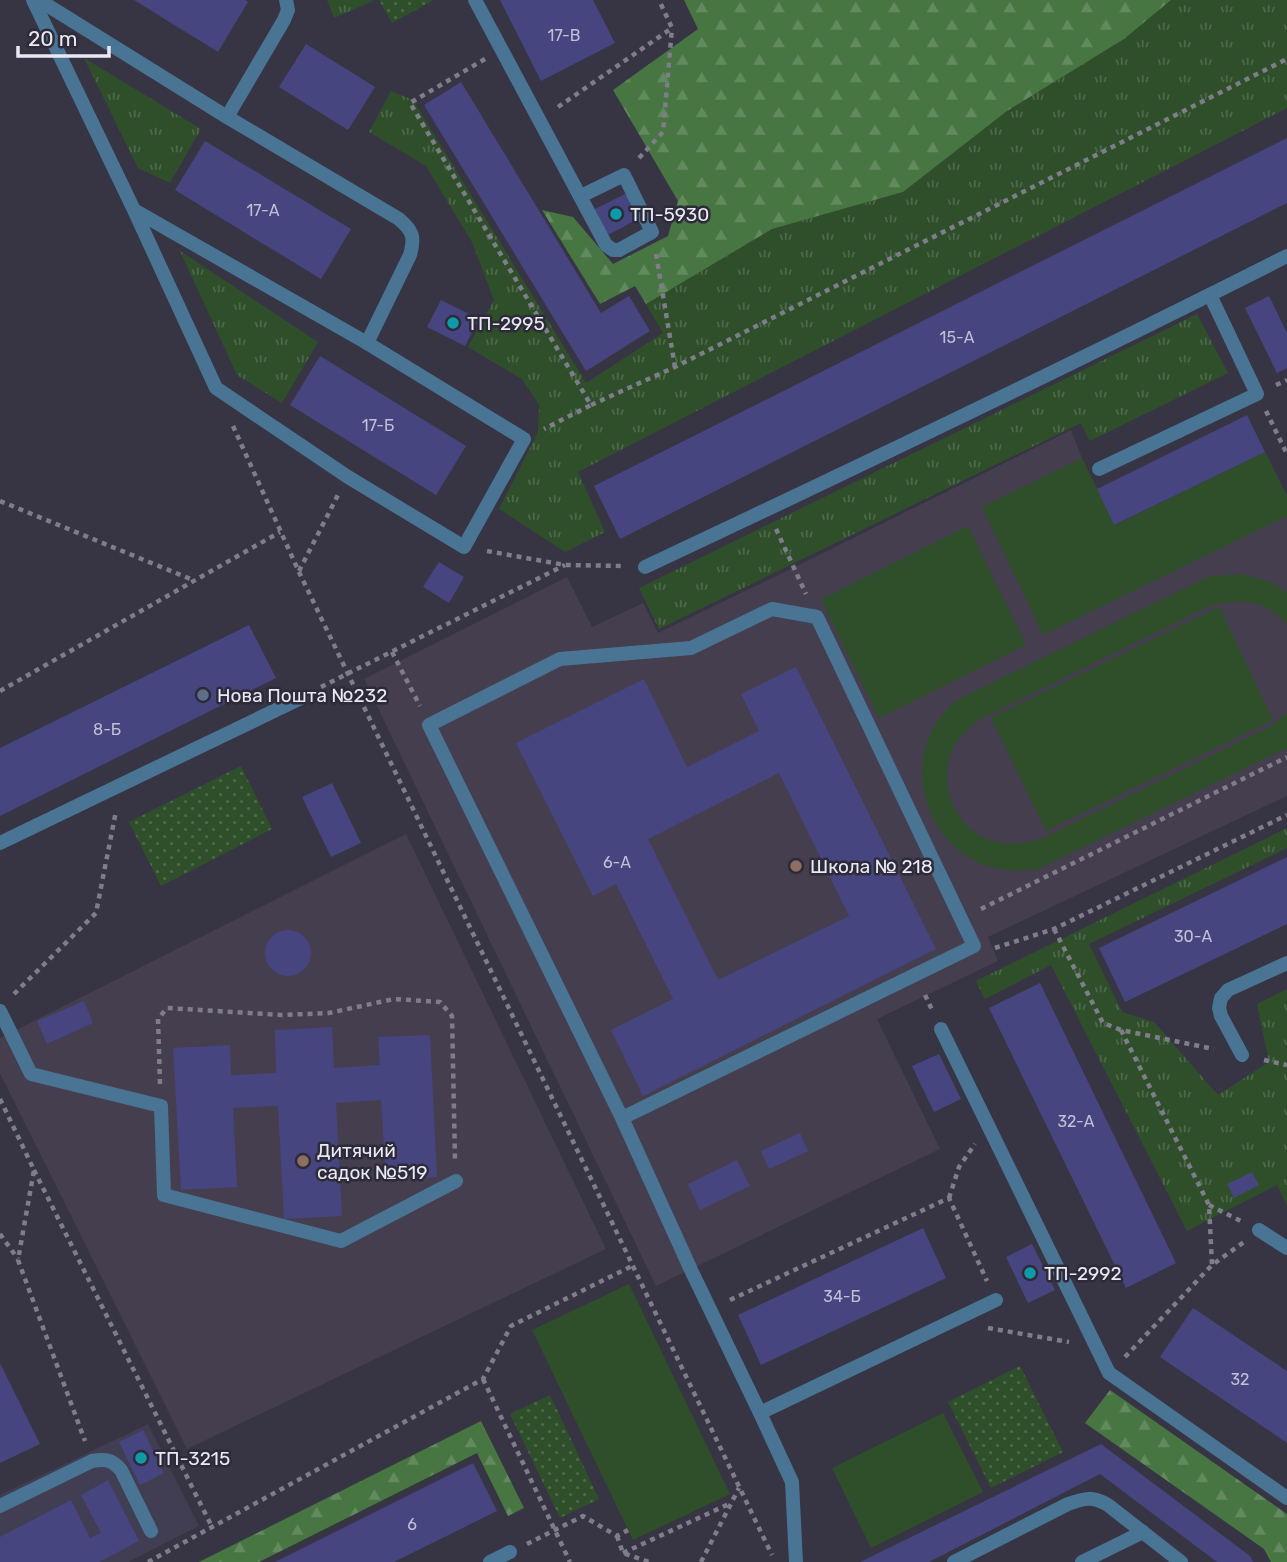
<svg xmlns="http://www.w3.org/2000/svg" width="1287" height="1562" viewBox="0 0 1287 1562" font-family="Rubik,sans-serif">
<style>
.built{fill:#413d53}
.education{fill:#453e4f}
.grass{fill:url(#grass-tufts)}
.forest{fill:url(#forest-firs)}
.park{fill:url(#park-dots)}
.pitch{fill:#2f4f2b}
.building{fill:#46457f;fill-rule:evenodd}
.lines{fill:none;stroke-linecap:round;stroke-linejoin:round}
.path{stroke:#7f7d8b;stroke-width:4.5;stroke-dasharray:5 5;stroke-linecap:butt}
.service{stroke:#497494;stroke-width:14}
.culture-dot{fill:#0f9aa8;stroke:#2d2a3a;stroke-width:2.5}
.service-dot{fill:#5c6f8a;stroke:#2d2a3a;stroke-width:2.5}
.education-dot{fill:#8d6e63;stroke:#2d2a3a;stroke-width:2.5}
.labels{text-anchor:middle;stroke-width:5;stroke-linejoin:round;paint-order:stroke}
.number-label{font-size:16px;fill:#c1bfd6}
.poi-label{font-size:19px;fill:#eae8f3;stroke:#2d2a3a;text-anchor:start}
</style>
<defs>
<pattern id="grass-tufts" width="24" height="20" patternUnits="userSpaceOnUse" patternTransform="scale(1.75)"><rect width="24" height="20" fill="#2f4f2b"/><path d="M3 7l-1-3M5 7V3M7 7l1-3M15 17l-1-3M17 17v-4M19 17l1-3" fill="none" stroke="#4d684a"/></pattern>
<pattern id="forest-firs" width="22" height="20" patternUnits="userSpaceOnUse" patternTransform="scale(1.75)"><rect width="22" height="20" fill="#477642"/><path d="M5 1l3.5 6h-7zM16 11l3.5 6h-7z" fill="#628a5e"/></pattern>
<pattern id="park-dots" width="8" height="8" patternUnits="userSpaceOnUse" patternTransform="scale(1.75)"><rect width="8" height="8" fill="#2f4f2b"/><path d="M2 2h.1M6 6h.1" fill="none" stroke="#4d684a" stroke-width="1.8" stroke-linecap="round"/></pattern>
</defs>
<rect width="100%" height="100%" fill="#373444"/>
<!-- built -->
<polygon class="built" points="148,1424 199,1526 128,1562 0,1562 0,1495"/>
<!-- education -->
<g class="education">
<polygon points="1071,430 1082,458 1115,525 1265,452 1287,496 1287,796 988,937 998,961 877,1019 940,1149 656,1286 364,679 567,577 592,627 643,603 658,633 795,567"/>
<polygon points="406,834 606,1249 187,1449 0,1073 0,1038"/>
</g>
<!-- grass -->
<g class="grass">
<polygon points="327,0 372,0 373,1 334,18"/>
<polygon points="1171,0 1287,0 1287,108 578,472 605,532 565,552 499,509 538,432 539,405 522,379 468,347 494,300 472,242 426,166 369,132 391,91 413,100 586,383 663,333 646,304 772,229 903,192 1007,111 1124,39"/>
<polygon points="84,58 201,129 170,183 138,168"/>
<polygon points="180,251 318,342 282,403 237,375"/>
<polygon points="1197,314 1228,373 1090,441 1081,423 659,629 639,588"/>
<polygon points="1287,828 1287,848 1089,944 1122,1012 1154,1022 1218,1095 1269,1062 1257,1004 1287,989 1287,1206 1277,1185 1187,1231 1051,965 985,999 976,981"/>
</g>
<!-- forest -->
<g class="forest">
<polygon points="684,0 1171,0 1124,39 1007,111 903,192 772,229 646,304 635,286 600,304 542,210 573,217 613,264 668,236 678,201 613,90 698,29"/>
<polygon points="1110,1390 1287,1514 1287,1562 1271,1562 1264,1549 1085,1423"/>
<polygon points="481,1421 524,1508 508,1516 477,1453 259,1562 199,1562"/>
</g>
<!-- park -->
<g class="park">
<polygon points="379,0 434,0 392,23"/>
<polygon points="241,766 272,829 161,886 129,822"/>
<polygon points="1020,1366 1063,1452 991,1488 948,1402"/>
<polygon points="550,1395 599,1499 560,1518 510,1414"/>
</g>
<!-- pitch -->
<g class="pitch">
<polygon points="1265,452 1287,496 1287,516 1043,635 982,507 1082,458 1115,525"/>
<polygon points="968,526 1026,645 879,718 821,599"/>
<path d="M1242,574l31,9 14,10v31c-24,-24 -42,-26 -75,-19l-232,114c-12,9 -22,18 -28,32 -16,35 6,82 44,91 15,4 28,1 43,-2l232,-114 16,-13v35l-251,122c-21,1 -43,1 -63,-10 -46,-26 -65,-86 -39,-134 5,-9 14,-17 21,-25l255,-125z"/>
<polygon points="1219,607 1273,720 1046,831 991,718"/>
<polygon points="629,1284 730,1494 633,1540 532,1330"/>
<polygon points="943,1413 983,1492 871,1548 832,1468"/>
</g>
<!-- building -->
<g class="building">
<polygon points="134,0 245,0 248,2 218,52"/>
<polygon points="500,0 593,0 615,43 541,81"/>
<polygon points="306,44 375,87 348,130 279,87"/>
<polygon points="461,82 601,313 629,296 650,331 586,371 424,105"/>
<polygon points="1287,138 1287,203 620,539 594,486"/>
<polygon points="205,141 351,229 321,279 175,190"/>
<polygon points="627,193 640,218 606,236 593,210"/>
<polygon points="1269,296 1287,333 1287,368 1277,373 1245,308"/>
<polygon points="441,300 479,319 465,346 427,327"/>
<polygon points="320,356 466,446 436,495 290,405"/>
<polygon points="1247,415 1265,452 1114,525 1097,489"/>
<polygon points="439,562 464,577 449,603 423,587"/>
<polygon points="249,625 276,678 0,816 0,748"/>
<path d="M796,667l140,282 -293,147 -32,-66 62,-31 -57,-115 -23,12 -77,-153 128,-64 43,88 72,-36 -18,-37zM779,773l70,143 -131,64 -70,-141z"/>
<polygon points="332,783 361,843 331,857 302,797"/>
<polygon points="1287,857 1287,924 1125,1002 1099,948"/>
<circle cx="288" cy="953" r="23"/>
<polygon points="1040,983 1176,1263 1126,1288 989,1008"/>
<polygon points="84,1001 93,1023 47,1044 37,1021"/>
<polygon points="332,1027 334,1068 380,1065 378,1037 430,1035 437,1177 386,1180 381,1100 336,1103 342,1216 284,1219 278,1106 233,1108 237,1187 181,1190 173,1048 230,1045 231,1075 276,1073 275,1030"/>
<polygon points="939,1054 961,1099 934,1112 912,1066"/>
<polygon points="800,1133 808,1151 769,1169 761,1151"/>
<polygon points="737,1160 750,1186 700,1210 688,1184"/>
<polygon points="1252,1172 1259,1185 1234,1198 1227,1184"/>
<polygon points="923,1228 946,1278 761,1365 738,1315"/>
<polygon points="1032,1244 1055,1290 1028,1303 1006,1257"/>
<polygon points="1193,1308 1287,1371 1287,1443 1160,1357"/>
<polygon points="0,1363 40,1444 0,1463"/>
<polygon points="143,1430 164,1473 140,1485 119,1442"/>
<polygon points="1101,1444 1250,1556 1253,1562 1217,1562 1100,1474 929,1562 860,1562"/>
<polygon points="473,1463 497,1511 394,1562 275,1562"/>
<polygon points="108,1480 139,1541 99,1562 0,1562 0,1537 71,1500 90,1538 101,1533 81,1495"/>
</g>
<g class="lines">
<!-- path -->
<g class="path">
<polyline points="485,59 410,103 591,405 544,429"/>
<polyline points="558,107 672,28 659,0"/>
<polyline points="639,158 663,132 672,28"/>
<polyline points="656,254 675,367"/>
<polyline points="1276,385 1287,380"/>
<polyline points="591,405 675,367 1287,59"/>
<polyline points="1266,411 1287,454"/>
<polyline points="233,426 299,572 772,1555"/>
<polyline points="0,501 193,580"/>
<polyline points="776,529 806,594"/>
<polyline points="487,551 565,565 623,566"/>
<polyline points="299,571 338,495"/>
<polyline points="392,652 420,706"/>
<polyline points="321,687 565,565"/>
<polyline points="0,691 280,532"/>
<polyline points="981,909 1287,757"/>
<polyline points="1054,929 1103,1023 1121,1030 1214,1049"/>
<polyline points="995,948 1054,929 1287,815"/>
<polyline points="14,994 96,913 116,811"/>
<polyline points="925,995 933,1012"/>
<polyline points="1121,1030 1209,1205 1212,1265"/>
<polyline points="1264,1060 1287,1065"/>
<polyline points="160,1084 158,1019 167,1008 282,1015 329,1013 394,999 440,1002 452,1016 455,1160"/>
<polyline points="0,1099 34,1170 18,1260 85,1441"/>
<polyline points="34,1170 212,1527"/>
<polyline points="949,1198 959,1167 975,1144"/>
<polyline points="1209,1205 1241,1221"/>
<polyline points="0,1234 18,1259"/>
<polyline points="730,1300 949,1198 987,1281"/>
<polyline points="988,1328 1069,1342"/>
<polyline points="1125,1357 1212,1265 1244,1242"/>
<polyline points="483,1379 570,1562"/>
<polyline points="617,1536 623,1553 649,1562"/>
<polyline points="527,1544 583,1516 617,1536 628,1530"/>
<polyline points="623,1553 731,1503"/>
<polyline points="148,1562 483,1379 511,1326 632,1266"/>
<polyline points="701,1562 739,1488"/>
</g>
<!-- service -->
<g class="service">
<polyline points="33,0 134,210 216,388 348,477 464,547 524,439 367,343 134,210"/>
<path d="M39,0l188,117 172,102c14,12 16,18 11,36l-43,88"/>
<polyline points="475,0 606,245 613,250 619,250 652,232 624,175 581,196"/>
<polyline points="227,117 284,20 288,10 286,0"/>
<polyline points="1099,469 1257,394 1210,295"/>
<path d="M645,567c215,-101 430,-204 642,-311"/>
<polyline points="0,843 303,697"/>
<polyline points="0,1011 31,1074 161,1106 164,1195 341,1241 456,1181"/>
<polyline points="941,1029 1109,1373 1287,1498"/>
<polyline points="1242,1055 1221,1016 1219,1008 1221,998 1228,990 1287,963"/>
<polyline points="622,1118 974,946 817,617 772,609 691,648 560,659 429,725 622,1118 691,1270 760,1413 792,1482 796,1562"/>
<polyline points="1259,1230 1287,1248"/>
<polyline points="760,1413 996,1300"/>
<path d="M0,1506l92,-45c14,-2 19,-2 29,9l30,61"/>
<polyline points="490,1562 510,1552"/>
<path d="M954,1562l114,-58c17,-6 24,-8 40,1l73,57"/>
<polyline points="1082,1562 1143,1532"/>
</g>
</g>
<!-- markers -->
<g class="culture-dot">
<circle cx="616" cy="214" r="7"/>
<circle cx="453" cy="323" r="7"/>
<circle cx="1030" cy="1273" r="7"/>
<circle cx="141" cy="1458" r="7"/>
</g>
<circle class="service-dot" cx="203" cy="695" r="7"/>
<g class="education-dot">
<circle cx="796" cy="866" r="7"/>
<circle cx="303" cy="1161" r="7"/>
</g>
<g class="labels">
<!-- number labels -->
<g class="number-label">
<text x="564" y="41">17-В</text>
<text x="263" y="216">17-А</text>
<text x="957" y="343">15-А</text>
<text x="378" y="431">17-Б</text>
<text x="107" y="735">8-Б</text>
<text x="617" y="868">6-А</text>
<text x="1193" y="942">30-А</text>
<text x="1076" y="1127">32-А</text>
<text x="842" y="1302">34-Б</text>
<text x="1240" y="1385">32</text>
<text x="412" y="1530">6</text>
</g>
<!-- poi labels -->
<g class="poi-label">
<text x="630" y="221">ТП-5930</text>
<text x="467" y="330">ТП-2995</text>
<text x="217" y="702">Нова Пошта №232</text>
<text x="810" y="873">Школа № 218</text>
<text x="317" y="1157">Дитячий<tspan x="317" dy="22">садок №519</tspan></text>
<text x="1044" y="1280">ТП-2992</text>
<text x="155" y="1465">ТП-3215</text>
</g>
</g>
<!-- scale -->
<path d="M18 46v10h91v-10" fill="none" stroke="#eae8f3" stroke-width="3.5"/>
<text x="28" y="46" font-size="21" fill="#eae8f3" stroke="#2d2a3a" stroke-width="5" paint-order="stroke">20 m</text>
</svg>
